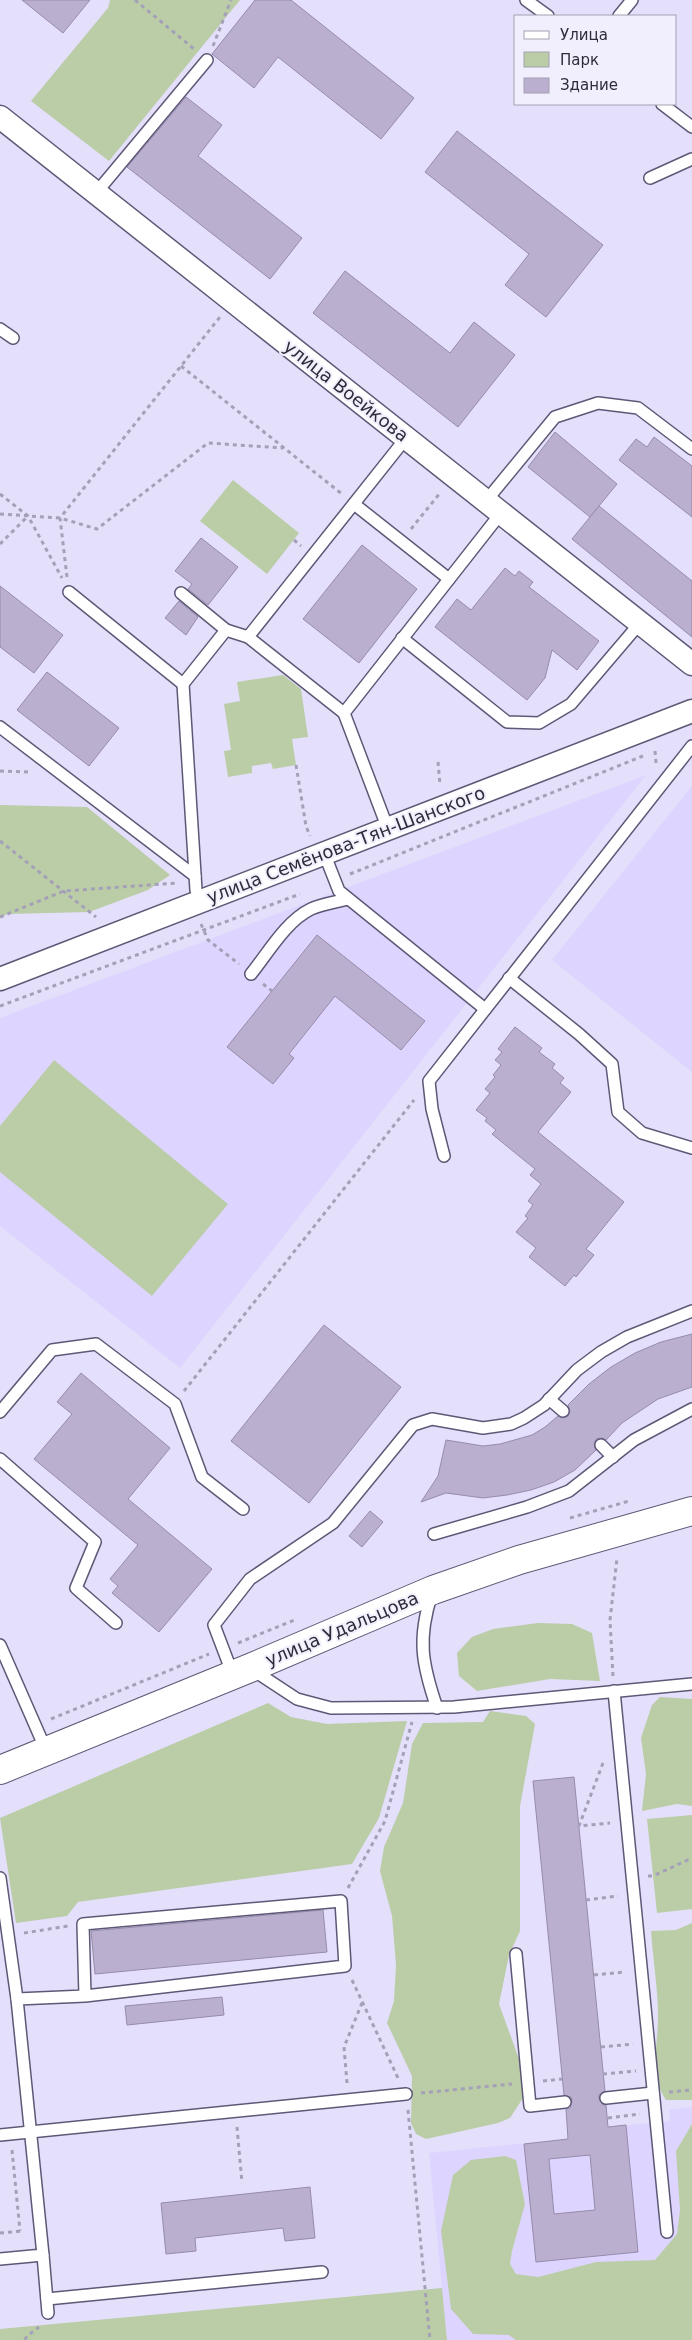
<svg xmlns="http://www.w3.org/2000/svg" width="692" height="2340" viewBox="0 0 692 2340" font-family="'DejaVu Sans',sans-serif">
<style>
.built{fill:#ddd5ff}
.green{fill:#bacda7}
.building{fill:#bbafd0;stroke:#978bab;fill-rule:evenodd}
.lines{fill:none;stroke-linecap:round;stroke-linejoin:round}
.service-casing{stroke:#5e5876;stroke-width:14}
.minor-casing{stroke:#5e5876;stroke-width:25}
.tertiary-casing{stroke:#5e5876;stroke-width:30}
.path{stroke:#a4a0b7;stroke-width:3;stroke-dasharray:4 4;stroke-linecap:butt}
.service{stroke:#fff;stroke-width:11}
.minor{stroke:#fff;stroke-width:22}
.tertiary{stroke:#fff;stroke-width:28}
.labels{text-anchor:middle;stroke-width:4;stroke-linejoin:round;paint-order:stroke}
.street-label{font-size:18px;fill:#2f2c39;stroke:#f1effd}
</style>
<rect width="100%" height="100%" fill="#e4dffb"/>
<!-- built -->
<g class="built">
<polygon points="646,775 180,1368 0,1226 0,1018"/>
<polygon points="692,786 692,1072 552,960"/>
<polygon points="692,2107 692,2324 532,2340 447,2340 429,2153 568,2139 610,2143 609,2127 670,2121 669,2110"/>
</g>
<!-- green -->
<g class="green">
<polygon points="110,0 240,0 109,161 31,101 108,8"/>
<polygon points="233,480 299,533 267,574 200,521"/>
<polygon points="283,675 301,689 308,737 292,739 296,765 273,769 271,763 252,766 252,773 228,777 224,751 231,750 224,704 240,701 237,682"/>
<polygon points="0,805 87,807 170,875 148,890 89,912 8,914 0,917"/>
<polygon points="54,1060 228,1204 152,1296 0,1172 0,1126"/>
<polygon points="538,1623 572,1624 592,1633 600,1681 550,1679 477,1691 459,1676 457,1653 472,1637 493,1629"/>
<polygon points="660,1697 692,1699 692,1806 677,1804 642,1811 646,1774 641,1738 652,1705"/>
<polygon points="268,1703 291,1717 327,1724 407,1721 379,1818 352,1864 78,1902 67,1916 16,1923 0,1818"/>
<polygon points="490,1711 526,1716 535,1724 520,1806 520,1931 509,1955 499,2004 519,2059 525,2095 510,2118 498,2123 426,2139 416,2134 411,2123 412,2076 387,2023 394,2001 396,1965 392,1916 380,1871 384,1847 403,1803 412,1744 423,1723 483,1722"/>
<polygon points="692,1815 692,1909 657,1913 647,1819"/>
<path d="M692,1923v177h-26c-17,-25 -8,-55 -8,-83 0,-28 -5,-57 -7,-86l25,-1z"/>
<polygon points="692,2124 692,2340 516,2340 509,2335 473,2334 451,2309 441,2231 453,2175 471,2160 505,2156 516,2160 525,2204 512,2251 510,2264 516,2274 538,2277 596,2262 655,2260 677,2234 680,2210 676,2151"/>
<polygon points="442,2288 447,2340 0,2340 0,2329"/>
</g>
<!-- building -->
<g class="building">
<polygon points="22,0 90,0 63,33"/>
<polygon points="255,0 291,0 414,98 381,139 278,57 254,88 212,54"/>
<polygon points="186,97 222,125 198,156 302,238 270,279 127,167"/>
<polygon points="457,131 603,245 546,317 505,285 529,254 425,172"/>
<polygon points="345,271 450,353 474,322 515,355 458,427 313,313"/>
<polygon points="555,432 617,484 590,517 528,467"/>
<polygon points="654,437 692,466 692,517 619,460 636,439 647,447"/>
<polygon points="599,506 692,581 692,637 572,539"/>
<polygon points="201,538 238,567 208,605 188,589 192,584 175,571"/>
<polygon points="362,545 417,589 359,663 303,619"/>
<polygon points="505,568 515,576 519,571 533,582 529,587 599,641 577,670 552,650 545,678 527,700 435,627 457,599 471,610"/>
<polygon points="0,586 63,635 34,673 0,647"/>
<polygon points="179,601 198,617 186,635 165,618"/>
<polygon points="47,672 119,728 89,766 17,710"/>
<polygon points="317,935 425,1021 401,1050 335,996 289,1054 294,1058 273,1084 227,1047"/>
<polygon points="515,1027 542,1048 539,1052 555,1064 552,1068 564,1078 560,1083 571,1092 538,1132 624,1202 586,1249 594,1255 576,1277 574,1275 565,1286 529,1257 536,1248 516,1232 528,1218 525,1216 533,1205 528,1201 541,1184 530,1175 535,1169 492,1134 496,1130 485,1121 487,1118 476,1110 490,1093 485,1089 495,1077 493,1075 501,1065 495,1060 502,1052 498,1049"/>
<polygon points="324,1325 401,1387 309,1503 231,1441"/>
<polygon points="692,1334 692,1387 658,1399 622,1423 606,1440 602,1438 596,1439 594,1444 596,1450 575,1470 554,1482 531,1490 507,1495 483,1498 446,1493 421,1502 438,1476 446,1440 483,1446 500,1444 532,1435 545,1427 558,1416 562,1418 568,1416 570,1412 568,1405 589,1384 611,1367 635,1353 661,1342"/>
<polygon points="81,1373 170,1448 128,1499 212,1569 159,1632 112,1593 118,1586 110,1579 138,1545 34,1459 72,1414 57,1402"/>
<polygon points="370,1511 383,1522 362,1547 349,1536"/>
<path d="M574,1777l31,314 -6,4v4l4,6h3l2,22 18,-2 12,127 -102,10 -12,-118 44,-5 -2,-30 4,-1 2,-6 -1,-5 -7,-2 -31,-314zM590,2155l5,55 -41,4 -5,-55z"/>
<polygon points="323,1910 327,1952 95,1974 91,1931"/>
<polygon points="222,1997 224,2015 127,2025 125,2006"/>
<polygon points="310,2187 315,2238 285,2241 283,2228 195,2238 196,2251 166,2254 161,2203"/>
</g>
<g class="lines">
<defs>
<g id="service">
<polyline points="526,0 548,16"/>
<polyline points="619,16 632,0"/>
<polyline points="662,104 692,127"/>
<polyline points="650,178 692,159"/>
<polyline points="96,193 207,60"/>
<polyline points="0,329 13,338"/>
<polyline points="486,501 555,417 598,403 638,408 692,449"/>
<polyline points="354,504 449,579"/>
<polyline points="69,592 183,684 226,630 181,593"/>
<polyline points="226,630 248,637"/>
<polyline points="402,638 507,722 539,723 571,704 640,623"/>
<polyline points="183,684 196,890 200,902"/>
<polyline points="344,713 248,637 406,438"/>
<polyline points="0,727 195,876"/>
<polyline points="388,829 344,713 501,513"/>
<polyline points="324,853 339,891 485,1009"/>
<path d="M251,974c17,-21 35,-53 60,-65 11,-5 25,-7 37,-10"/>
<polyline points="509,978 579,1034 612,1064 618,1112 642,1133 692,1148"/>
<polyline points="444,1156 432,1109 429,1081 692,746"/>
<polyline points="549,1399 563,1411"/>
<polyline points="0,1412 52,1350 96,1344 175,1404 202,1477 243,1509"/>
<polyline points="601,1445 613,1457"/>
<polyline points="0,1459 95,1542 76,1588 116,1623"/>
<polyline points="434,1534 527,1507 569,1491 634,1440 692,1409"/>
<path d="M432,1593c-15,46 -10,71 5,115"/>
<polyline points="0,1645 46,1750"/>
<polyline points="253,1670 297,1699 331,1708 454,1707 692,1684"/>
<polyline points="233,1675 214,1625 250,1579 333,1523 413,1425 432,1419 483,1428 511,1424 524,1418 544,1405 577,1370 601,1352 627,1337 692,1311"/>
<polyline points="614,1691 667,2232"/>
<polyline points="0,1878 17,1999 43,2255 0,2259"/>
<polyline points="516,1954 530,2106 565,2102"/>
<polyline points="17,1999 85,1996 345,1966 341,1901 83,1924 85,1996"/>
<polyline points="606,2098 653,2093"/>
<polyline points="0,2135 406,2094"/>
<polyline points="43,2255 48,2313"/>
<polyline points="47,2299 322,2272"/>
</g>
<g id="minor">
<polyline points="0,117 692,664"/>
<polyline points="0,979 692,711"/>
</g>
<polyline id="tertiary" points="0,1770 250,1668 433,1590 519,1560 692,1511"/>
</defs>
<!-- service casing -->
<use href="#service" class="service-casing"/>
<!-- minor casing -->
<use href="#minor" class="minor-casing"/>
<!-- tertiary casing -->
<use href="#tertiary" class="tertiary-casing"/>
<!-- path -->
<g class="path">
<polyline points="135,0 194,49"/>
<polyline points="213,46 231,0"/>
<polyline points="181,366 342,494"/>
<polyline points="0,494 28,516 62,578"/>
<polyline points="0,514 60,518 97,529 208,443 283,448"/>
<polyline points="411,529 440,493"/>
<polyline points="294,540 301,546"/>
<polyline points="0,544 28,516"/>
<polyline points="67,577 60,518 220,317"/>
<polyline points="655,751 656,763"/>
<polyline points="438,762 440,785"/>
<polyline points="296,765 306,826 310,836"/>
<polyline points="0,771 29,772 30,770"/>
<polyline points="0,841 96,917"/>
<polyline points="350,874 643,756"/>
<polyline points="0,917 64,891 177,883"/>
<polyline points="201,924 208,940 239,964"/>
<polyline points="263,984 272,991"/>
<polyline points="0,1006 300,894"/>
<polyline points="184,1391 414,1100"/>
<polyline points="570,1518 629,1501"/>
<polyline points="238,1643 297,1619"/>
<polyline points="613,1676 610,1620 617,1558"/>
<polyline points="51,1719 209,1654"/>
<polyline points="603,1763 579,1826 610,1823"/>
<polyline points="648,1876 653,1876 692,1858"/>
<polyline points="348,1888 385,1821 412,1722"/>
<polyline points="586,1900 618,1896"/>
<polyline points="24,1933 68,1926"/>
<polyline points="594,1975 625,1972"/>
<polyline points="352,1980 398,2078"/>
<polyline points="601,2047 633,2044"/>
<polyline points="603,2074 636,2071"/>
<polyline points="543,2081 562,2079"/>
<polyline points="347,2083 344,2047 362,2003"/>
<polyline points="669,2092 692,2090"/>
<polyline points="421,2093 512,2084"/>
<polyline points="408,2110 430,2340"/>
<polyline points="608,2118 640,2114"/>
<polyline points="237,2127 242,2183"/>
<polyline points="12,2150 20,2231"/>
<polyline points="0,2233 22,2231"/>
<polyline points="25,2340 27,2336 39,2327"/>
</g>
<!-- service -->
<use href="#service" class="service"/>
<!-- minor -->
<use href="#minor" class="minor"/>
<!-- tertiary -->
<use href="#tertiary" class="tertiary"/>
</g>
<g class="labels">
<!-- street labels -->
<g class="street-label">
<text transform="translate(346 391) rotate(38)" y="6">улица Воейкова</text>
<text transform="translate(346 845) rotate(-21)" y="6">улица Семёнова-Тян-Шанского</text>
<text transform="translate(342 1629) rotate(-23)" y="6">улица Удальцова</text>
</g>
</g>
<!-- legend -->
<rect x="514" y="15" width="162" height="90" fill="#f1effd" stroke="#a3a1af"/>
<rect x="524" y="31" width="25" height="8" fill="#ffffff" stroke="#a3a1af"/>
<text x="560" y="40" font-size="15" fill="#2f2c39">Улица</text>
<rect x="524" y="52" width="25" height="15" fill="#bacda7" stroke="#a3a1af"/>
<text x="560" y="65" font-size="15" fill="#2f2c39">Парк</text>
<rect x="524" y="78" width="25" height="15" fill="#bbafd0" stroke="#a3a1af"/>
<text x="560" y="90" font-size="15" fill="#2f2c39">Здание</text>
</svg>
